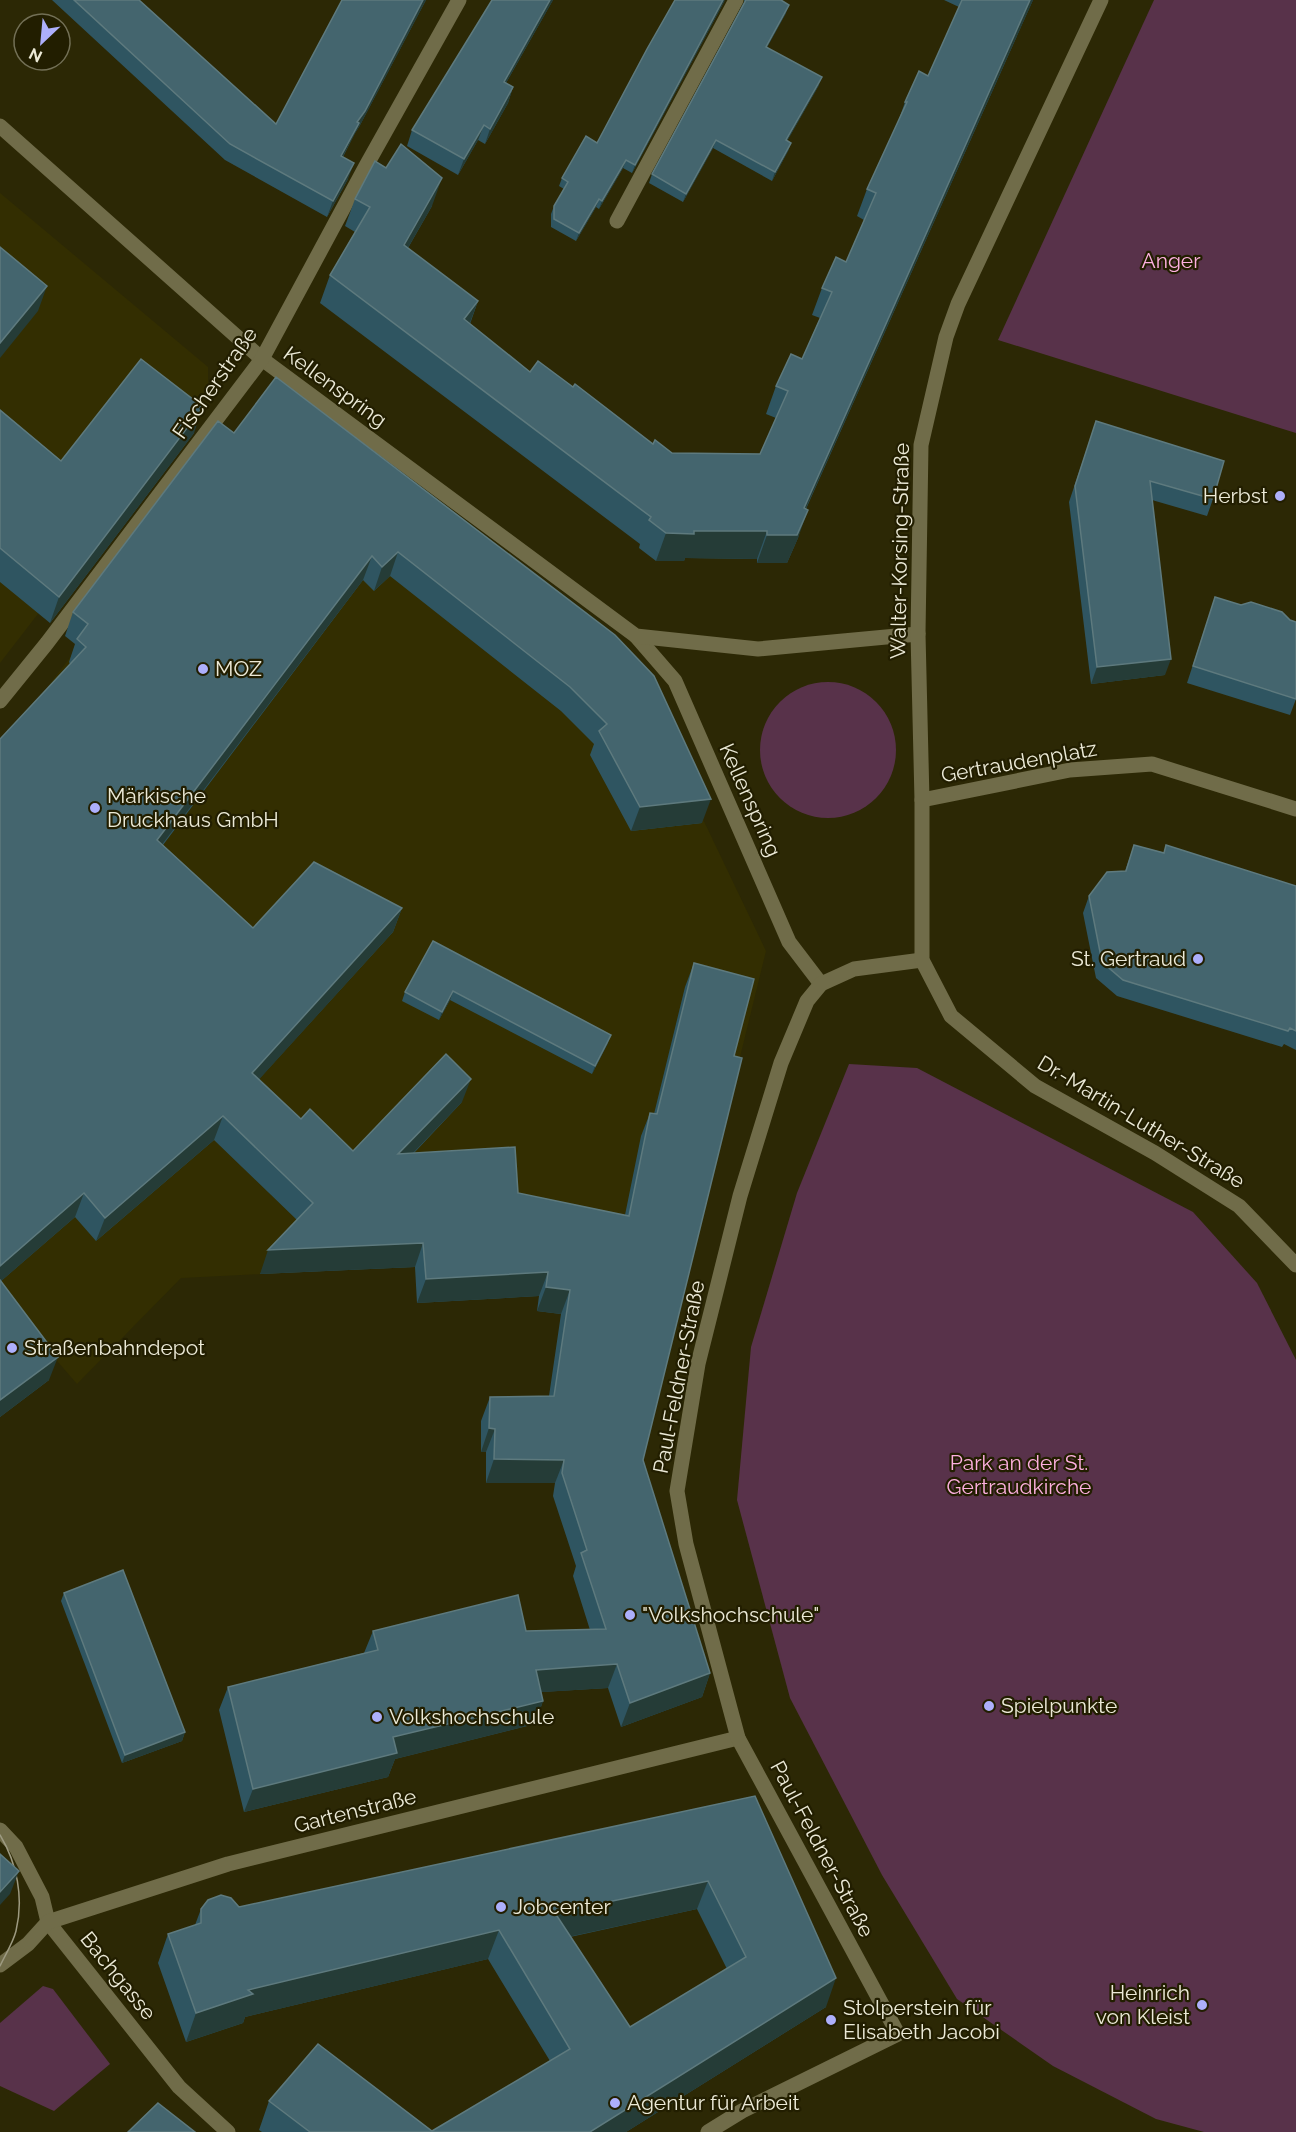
<svg xmlns="http://www.w3.org/2000/svg" width="1296" height="2132" viewBox="0 0 1296 2132" font-family="Raleway,sans-serif">
<style>
.built{fill:#332e01}
.green{fill:#58324a}
.lines{fill:none;stroke-linecap:round;stroke-linejoin:round}
.service{stroke:#706c49;stroke-width:15}
.minor{stroke:#706c49;stroke-width:15}
.tertiary{stroke:#706c49;stroke-width:15}
.tram{stroke:#9d9a81;stroke-width:1.5}
.wall{fill:#2f5561;fill-rule:evenodd}
.shaded-wall{fill:#253c37}
.building{fill:#44656e;stroke:#5e7a7e;stroke-width:1.5;fill-rule:evenodd}
.poi-dot{fill:#adaffb;stroke:#221e00;stroke-width:2}
.labels{text-anchor:middle;stroke-width:4.5;stroke-linejoin:round;paint-order:stroke}
.park-label{font-size:21px;fill:#feb0e0;stroke:#221e00}
.street-label{font-size:21px;fill:#ecead7;stroke:#221e00}
.poi-label{font-size:21px;fill:#ecead7;stroke:#221e00;text-anchor:start}
</style>
<rect width="100%" height="100%" fill="#2c2805"/>
<!-- built -->
<g class="built">
<polygon points="0,193 208,367 208,394 0,663"/>
<polygon points="267,400 645,698 766,951 683,1290 512,1262 181,1278 77,1384 0,1295 0,749"/>
</g>
<!-- green -->
<g class="green">
<polygon points="1154,0 1296,0 1296,433 998,340"/>
<circle cx="828" cy="750" r="68"/>
<polygon points="849,1064 917,1068 1193,1212 1257,1283 1296,1360 1296,2132 1204,2132 1156,2119 1053,2066 957,1999 882,1875 790,1698 737,1500 751,1347 797,1193"/>
<polygon points="43,1986 53,1989 110,2064 54,2111 0,2086 0,2023"/>
</g>
<g class="lines">
<!-- service -->
<g class="service">
<polyline points="617,221 736,0"/>
<polyline points="636,636 675,681 789,942 821,984"/>
</g>
<!-- minor -->
<g class="minor">
<polyline points="0,126 262,359 636,636 758,649 918,634"/>
<polyline points="0,701 47,643 262,359 366,166 459,0"/>
<polyline points="922,800 1070,770 1152,764 1296,809"/>
<polyline points="0,1830 16,1847 42,1897 48,1922 179,2087 228,2132"/>
<polyline points="0,1965 28,1944 48,1922 228,1864 738,1738"/>
<polyline points="708,2132 742,2111 898,2034 738,1738 686,1544 677,1491 698,1364 740,1196 781,1063 807,1001 821,984 854,969 922,960"/>
</g>
<!-- tertiary -->
<polyline class="tertiary" points="1101,0 958,304 946,337 921,445 918,634 922,800 922,960 951,1016 1035,1086 1155,1153 1239,1206 1296,1265"/>
<!-- tram -->
<path class="tram" d="M0,1835c17,28 24,63 16,96 -3,12 -11,24 -16,35"/>
</g>
<!-- wall -->
<g class="wall">
<polygon points="52,0 139,0 276,124 342,0 426,0 359,127 355,133 343,157 348,179 327,217 225,160"/>
<polygon points="492,0 553,0 506,83 513,87 508,103 485,144 478,140 458,175 407,146 412,130"/>
<polygon points="725,0 632,173 623,168 599,209 596,207 576,241 551,227 551,214 554,206 564,189 559,186 562,178 597,143"/>
<polygon points="744,0 781,0 786,13 767,47 819,85 787,141 791,143 788,151 772,181 713,148 683,202 649,183 652,174 744,2"/>
<polygon points="944,0 1033,0 806,509 798,538 787,563 757,563 757,559 685,558 684,561 656,561 639,548 640,544 320,303 330,275 355,232 345,226 355,199 432,206 408,248 478,301 470,324 530,372 573,387 653,444 672,453 760,454 776,418 766,414 776,386 802,359 820,318 812,315 822,288 846,262 864,220 857,216 867,189 897,125 905,102 928,76 959,7"/>
<polygon points="276,377 702,823 631,831 590,755 594,744 561,711 390,576 374,591 363,580 163,845 253,928 402,908 393,932 259,1079 301,1119 353,1151 462,1102 414,1153 518,1193 625,1215 641,1136 650,1113 654,1114 685,987 694,963 734,1056 643,1460 710,1673 702,1697 621,1727 608,1688 541,1692 543,1701 535,1724 395,1759 388,1777 244,1812 219,1710 228,1687 364,1653 373,1631 526,1631 590,1630 573,1576 576,1566 553,1496 555,1483 486,1483 486,1452 481,1452 481,1421 490,1397 549,1396 561,1314 537,1311 539,1296 417,1303 415,1267 260,1274 297,1220 214,1140 96,1241 75,1217 1,1281 49,1380 0,1417 0,739 70,664 69,662 75,644 65,636 73,612 234,433"/>
<polygon points="0,410 61,461 194,433 50,623 0,582"/>
<polygon points="1096,421 1213,499 1207,516 1152,500 1165,675 1091,684 1069,502"/>
<polygon points="1215,597 1241,605 1296,699 1290,715 1187,683"/>
<polygon points="1134,845 1296,886 1296,1050 1284,1044 1282,1047 1117,996 1096,978 1083,913 1089,896 1125,871"/>
<polygon points="433,941 608,1043 592,1074 450,1000 439,1020 402,1001 405,992"/>
<polygon points="64,1593 185,1732 182,1741 122,1763 61,1601"/>
<path d="M755,1796l71,211 -200,125h-364l-3,-2 10,-29 163,30 118,-70 -62,-102 -243,58 -2,6 -57,19 -28,-79 10,-29 27,-9 6,-16 38,-2zM697,1909l30,60 -97,58 -60,-90z"/>
</g>
<!-- shaded-wall -->
<g class="shaded-wall">
<polygon points="423,0 426,0 359,127 355,133 335,172 341,156 357,122"/>
<polygon points="550,0 553,0 498,97 504,82"/>
<polygon points="723,0 725,0 632,173 635,165"/>
<polygon points="1030,0 1033,0 794,535 808,510 798,538 787,563 757,563 767,535 804,508"/>
<polygon points="789,5 786,13 763,55 766,47"/>
<polygon points="822,77 819,85 783,148 786,140"/>
<polygon points="513,87 508,103 485,144 490,129"/>
<polygon points="484,125 478,140 458,175 464,159"/>
<polygon points="716,140 713,148 683,202 686,194"/>
<polygon points="791,143 788,151 772,181 775,172"/>
<polygon points="626,160 623,168 599,209 602,201"/>
<polygon points="354,163 348,179 327,217 333,201"/>
<polygon points="442,178 432,206 394,272 404,245"/>
<polygon points="599,199 596,207 576,241 579,233"/>
<polygon points="47,286 38,311 0,358 0,343"/>
<polygon points="478,301 468,328 464,319"/>
<polygon points="203,407 194,433 50,623 59,597"/>
<polygon points="694,531 767,531 757,559 685,558 684,561 656,561 666,533"/>
<polygon points="398,552 390,576 374,591 382,567"/>
<polygon points="372,556 363,580 148,863 157,840"/>
<polygon points="1171,659 1165,675 1091,684 1097,667"/>
<polygon points="711,799 702,823 631,831 640,807"/>
<polygon points="402,908 393,932 243,1097 252,1073"/>
<polygon points="453,991 450,1000 439,1020 442,1012"/>
<polygon points="611,1035 608,1043 592,1074 595,1066"/>
<polygon points="471,1079 462,1102 390,1177 398,1154"/>
<polygon points="223,1116 214,1140 96,1241 105,1218"/>
<polygon points="84,1193 75,1217 0,1282 0,1266"/>
<polygon points="423,1243 415,1267 260,1274 268,1250"/>
<polygon points="548,1272 539,1296 417,1303 426,1279"/>
<polygon points="546,1287 570,1290 561,1314 537,1311"/>
<polygon points="58,1357 49,1380 0,1417 0,1400"/>
<polygon points="489,1428 495,1429 486,1452 481,1452"/>
<polygon points="494,1459 564,1460 555,1483 486,1483"/>
<polygon points="617,1664 608,1688 527,1693 536,1670"/>
<polygon points="710,1673 702,1697 621,1727 630,1703"/>
<polygon points="543,1701 535,1724 395,1759 388,1777 244,1812 253,1789 393,1737"/>
<polygon points="185,1732 182,1741 122,1763 125,1755"/>
<polygon points="19,1871 10,1894 0,1905 0,1892"/>
<polygon points="708,1881 697,1909 545,1942 555,1913"/>
<polygon points="499,1930 488,1959 245,2017 243,2023 186,2042 196,2013 248,1990"/>
<polygon points="836,1978 826,2007 626,2132 590,2132"/>
</g>
<!-- building -->
<g class="building">
<polygon points="74,0 139,0 276,124 342,0 423,0 365,111 357,122 359,123 341,156 354,163 333,201 230,144"/>
<polygon points="492,0 550,0 504,82 513,87 490,129 484,125 464,159 412,130"/>
<polygon points="675,0 723,0 635,165 626,160 602,201 599,199 579,233 554,219 554,206 568,182 562,178 586,136 597,143 647,49"/>
<polygon points="746,0 781,0 789,5 766,47 822,77 786,140 791,143 775,172 716,140 686,194 652,174"/>
<polygon points="962,0 1030,0 804,508 808,510 797,535 767,535 767,531 694,531 694,534 666,533 649,520 651,517 330,275 370,207 355,199 375,161 386,168 401,144 442,178 404,245 478,301 464,319 530,372 538,361 573,387 575,384 653,444 655,440 672,453 760,454 788,391 776,386 791,354 802,359 832,292 822,288 836,257 846,262 876,193 867,189 907,102 905,102 919,71 928,76"/>
<polygon points="0,247 47,286 0,343"/>
<polygon points="141,359 203,407 59,597 0,548 0,410 61,461"/>
<polygon points="276,377 615,635 654,676 711,799 640,807 599,731 607,724 570,687 398,552 382,567 372,556 157,840 253,928 314,862 402,908 252,1073 301,1119 310,1109 353,1151 446,1054 471,1079 398,1154 515,1147 518,1193 629,1216 650,1113 657,1114 694,963 754,979 734,1056 742,1058 643,1460 710,1673 630,1703 617,1664 536,1670 543,1701 393,1737 397,1753 253,1789 228,1687 378,1650 373,1631 518,1595 526,1631 606,1629 581,1553 587,1550 562,1473 564,1460 494,1459 495,1429 489,1428 490,1397 554,1396 570,1290 546,1287 548,1272 426,1279 423,1243 268,1250 313,1203 223,1116 105,1218 84,1193 0,1266 0,739 86,647 77,639 88,624 73,612 218,421 234,433"/>
<polygon points="1096,421 1224,461 1213,499 1150,481 1171,659 1097,667 1075,486"/>
<polygon points="1215,597 1241,605 1251,602 1282,612 1290,620 1296,622 1296,699 1193,666"/>
<polygon points="1134,845 1164,853 1166,845 1296,886 1296,1031 1290,1028 1288,1031 1123,980 1102,962 1089,896 1107,872 1126,871"/>
<polygon points="433,941 611,1035 595,1066 453,991 442,1012 405,992"/>
<polygon points="0,1280 58,1357 0,1400"/>
<polygon points="123,1570 185,1732 125,1755 64,1593"/>
<path d="M755,1796l81,182 -246,154h-280l-41,-31 49,-57 114,87 138,-82 -71,-119 -251,60 5,4 -57,19 -28,-79 33,-11v-14l7,-9 13,-5 10,3 8,9zM708,1881l38,76 -116,70 -75,-114z"/>
<polygon points="0,1854 19,1871 0,1892"/>
<polygon points="158,2103 195,2132 128,2132"/>
</g>
<!-- markers -->
<g class="poi-dot">
<circle cx="1280" cy="496" r="6"/>
<circle cx="203" cy="669" r="6"/>
<circle cx="95" cy="808" r="6"/>
<circle cx="1198" cy="959" r="6"/>
<circle cx="12" cy="1348" r="6"/>
<circle cx="630" cy="1615" r="6"/>
<circle cx="989" cy="1706" r="6"/>
<circle cx="377" cy="1717" r="6"/>
<circle cx="501" cy="1907" r="6"/>
<circle cx="1202" cy="2005" r="6"/>
<circle cx="831" cy="2020" r="6"/>
<circle cx="615" cy="2103" r="6"/>
</g>
<g class="labels">
<!-- park labels -->
<g class="park-label">
<text x="1171" y="268">Anger</text>
<text x="1019" y="1470">Park an der St.<tspan x="1019" dy="24">Gertraudkirche</tspan></text>
</g>
<!-- street labels -->
<g class="street-label">
<text transform="translate(215 383) rotate(-55)" y="7">Fischerstraße</text>
<text transform="translate(335 387) rotate(36)" y="7">Kellenspring</text>
<text transform="translate(900 551) rotate(-89)" y="7">Walter-Korsing-Straße</text>
<text transform="translate(1019 762) rotate(-10)" y="7">Gertraudenplatz</text>
<text transform="translate(750 800) rotate(66)" y="7">Kellenspring</text>
<text transform="translate(1141 1122) rotate(31)" y="7">Dr.-Martin-Luther-Straße</text>
<text transform="translate(679 1377) rotate(-79)" y="7">Paul-Feldner-Straße</text>
<text transform="translate(355 1811) rotate(-14)" y="7">Gartenstraße</text>
<text transform="translate(822 1849) rotate(62)" y="7">Paul-Feldner-Straße</text>
<text transform="translate(118 1976) rotate(51)" y="7">Bachgasse</text>
</g>
<!-- poi labels -->
<g class="poi-label">
<text x="1268" y="503" text-anchor="end">Herbst</text>
<text x="215" y="676">MOZ</text>
<text x="107" y="803">Märkische<tspan x="107" dy="24">Druckhaus GmbH</tspan></text>
<text x="1186" y="966" text-anchor="end">St. Gertraud</text>
<text x="24" y="1355">Straßenbahndepot</text>
<text x="642" y="1622">"Volkshochschule"</text>
<text x="1001" y="1713">Spielpunkte</text>
<text x="389" y="1724">Volkshochschule</text>
<text x="513" y="1914">Jobcenter</text>
<text x="1190" y="2000" text-anchor="end">Heinrich<tspan x="1190" dy="24">von Kleist</tspan></text>
<text x="843" y="2015">Stolperstein für<tspan x="843" dy="24">Elisabeth Jacobi</tspan></text>
<text x="627" y="2110">Agentur für Arbeit</text>
</g>
</g>
<!-- north arrow -->
<g transform="translate(42 42) rotate(206)"><circle r="28" fill="#221e00" stroke="#737056" stroke-width="1.5"/>
<path d="M0-4.5L10 22L0 15L-10 22Z" fill="#adaffb"/>
<text y="-9" font-size="16" font-weight="bold" text-anchor="middle" fill="#ecead7">N</text>
</g>
</svg>
